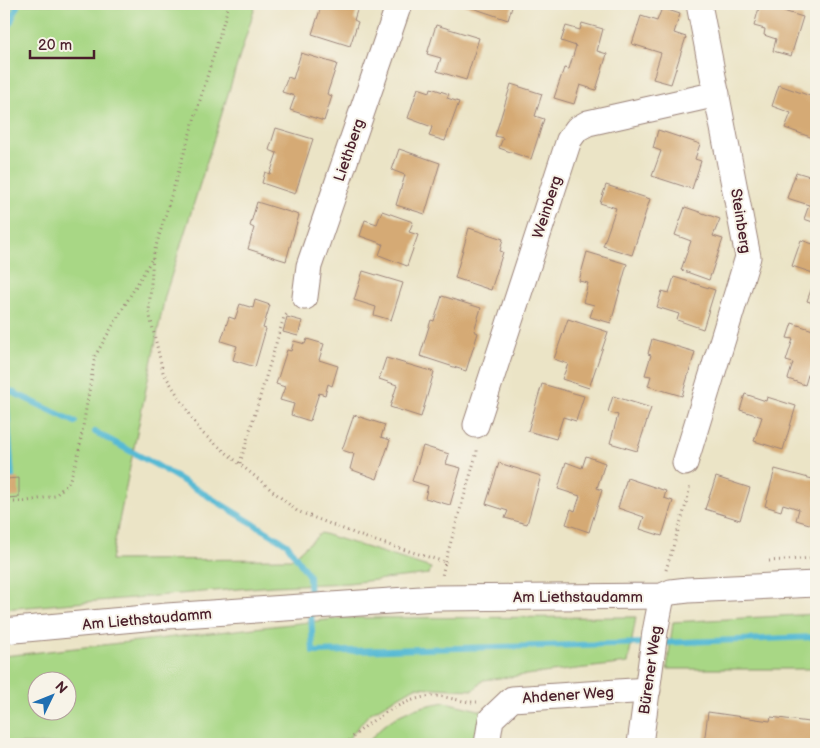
<svg xmlns="http://www.w3.org/2000/svg" width="820" height="748" viewBox="0 0 820 748" font-family="'Balsamiq Sans',sans-serif">
<style>
.green{fill:#a8d785;stroke:#797b58;fill-rule:evenodd}
.lines{fill:none;stroke-linecap:round;stroke-linejoin:round}
.stream{stroke:#56bad4;stroke-width:6}
.building{fill:#d5aa74}
.minor-casing{stroke:#9a8278;stroke-width:27}
.path{stroke:#9a8278;stroke-width:3;stroke-dasharray:1 4;stroke-linecap:butt}
.minor{stroke:#fff;stroke-width:25}
.labels{text-anchor:middle;stroke-width:4;stroke-linejoin:round;paint-order:stroke}
.street-label{font-size:15px;fill:#4a1f2b;stroke:#f7f3e8}
</style>
<rect width="100%" height="100%" fill="#f7f3e8"/>
<filter id="ink" filterUnits="userSpaceOnUse"><feTurbulence type="fractalNoise" baseFrequency=".02" numOctaves="2"/><feDisplacementMap in="SourceGraphic" scale="10" xChannelSelector="R" yChannelSelector="G"/><feConvolveMatrix kernelMatrix="1 2 1 2 8 2 1 2 1" color-interpolation-filters="sRGB"/></filter>
<filter id="wash" filterUnits="userSpaceOnUse"><feTurbulence type="fractalNoise" baseFrequency=".0096" numOctaves="4" result="noise"/><feDisplacementMap in="SourceGraphic" scale="20" xChannelSelector="R" yChannelSelector="G"/><feGaussianBlur stdDeviation="1.12" result="paint"/><feColorMatrix in="noise" values="0 0 0 0 0 0 0 0 0 0 0 0 0 0 0 0 0 1.4 0 .05"/><feComposite in="paint" operator="in"/></filter>
<g filter="url(#wash)">
<rect width="100%" height="100%" fill="#ebe4c6"/>
<!-- green -->
<g class="green">
<polygon points="4,4 256,4 165,296 111,560 291,559 321,533 431,568 429,574 348,583 273,586 4,609"/>
<polygon points="816,614 816,669 667,669 673,622"/>
<path d="M636,617l-8,46 -145,17 -9,10 -59,-3 -46,27 -25,30h-340v-88l340,-38zM68,680v30h-30v-30z"/>
<path d="M445,702l38,9 -7,33h-109c22,-29 43,-36 78,-42z"/>
</g>
<g class="lines">
<!-- stream -->
<g class="stream">
<polyline points="4,39 18,4"/>
<polyline points="4,367 12,477"/>
<polyline points="6,389 75,422"/>
<polyline points="95,432 158,466 287,544 309,576 310,602"/>
<polyline points="311,612 313,652 648,643"/>
<polyline points="658,643 816,637"/>
</g>
</g>
<g id="blocks">
<!-- building -->
<g class="building">
<polygon points="322,4 359,4 354,20 358,22 350,46 312,34"/>
<polygon points="461,4 513,4 508,20"/>
<polygon points="760,4 803,17 791,56 773,51 776,39 764,35 765,29 754,26"/>
<polygon points="662,8 680,14 674,33 686,37 671,84 653,79 661,53 632,44 641,16 657,21"/>
<polygon points="582,23 603,29 597,51 607,54 596,90 580,85 574,104 554,98 564,68 569,69 576,46 561,41 566,26 580,30"/>
<polygon points="436,25 479,38 466,80 437,71 441,58 427,54"/>
<polygon points="301,53 337,64 327,94 332,96 324,121 290,110 295,96 282,92 288,77 293,79"/>
<polygon points="511,84 542,94 535,116 544,119 531,159 499,148 503,138 495,136"/>
<polygon points="779,85 816,98 816,139 785,128 791,113 772,106"/>
<polygon points="418,88 430,92 431,88 449,94 447,98 459,102 445,141 429,136 432,127 408,118"/>
<polygon points="276,128 313,139 295,194 262,183 265,172 270,174 277,153 269,150"/>
<polygon points="658,130 700,144 695,159 701,161 692,189 652,176 661,151 653,148"/>
<polygon points="399,149 440,163 425,214 396,205 405,175 392,170"/>
<polygon points="796,172 816,178 816,223 804,219 809,205 787,198"/>
<polygon points="606,185 650,199 632,255 603,246 616,208 600,203"/>
<polygon points="257,202 299,215 286,261 248,249 254,228 250,226"/>
<polygon points="685,207 720,219 713,236 723,239 709,280 681,270 691,241 675,235"/>
<polygon points="382,211 413,222 409,232 418,235 407,266 379,255 383,244 360,236 365,220 377,224"/>
<polygon points="469,228 503,239 500,251 503,252 491,290 455,278"/>
<polygon points="801,240 816,245 816,274 792,266"/>
<polygon points="587,252 627,264 611,323 590,317 594,305 583,302 588,283 579,281"/>
<polygon points="363,271 403,283 391,320 374,315 376,307 354,300"/>
<polygon points="816,276 816,304 807,301"/>
<polygon points="674,277 715,290 703,329 677,320 679,314 657,307 662,291 669,293"/>
<polygon points="442,296 481,308 474,331 478,333 466,371 420,356 431,320 434,321"/>
<polygon points="255,300 270,305 263,328 266,329 255,367 233,360 237,346 221,341 229,317 235,319 240,304 253,308"/>
<polygon points="287,317 302,321 298,336 283,332"/>
<polygon points="568,319 608,332 589,388 562,379 568,364 554,359"/>
<polygon points="792,323 816,331 816,349 805,385 788,379 793,363 786,361 793,339 787,338"/>
<polygon points="307,339 324,344 319,360 338,366 332,386 328,384 325,395 319,393 310,421 291,415 294,404 280,400 285,387 276,384 287,350 291,351 294,341 305,344"/>
<polygon points="652,339 695,352 682,396 648,386 651,376 645,375 651,355 648,354"/>
<polygon points="386,358 434,372 421,417 390,407 397,385 379,379"/>
<polygon points="542,384 584,396 576,421 563,417 556,439 528,431"/>
<polygon points="745,394 766,401 767,397 796,406 783,450 754,441 762,417 740,410"/>
<polygon points="613,396 651,408 637,451 610,443 618,415 608,412"/>
<polygon points="354,415 385,425 381,437 390,440 377,479 350,469 354,454 342,450"/>
<polygon points="423,446 449,454 446,464 461,468 450,505 425,498 428,486 412,481"/>
<polygon points="586,456 605,463 597,488 602,490 589,532 566,524 571,509 575,511 580,496 558,489 566,462 582,468"/>
<polygon points="499,463 541,476 527,524 505,518 508,511 486,504"/>
<polygon points="775,469 816,480 816,526 796,520 799,509 783,504 781,511 765,506"/>
<polygon points="716,477 750,488 740,520 705,509"/>
<polygon points="19,478 19,497 7,498 6,479"/>
<polygon points="627,478 666,491 664,498 673,501 662,536 640,529 644,517 618,508"/>
<polygon points="708,712 770,721 771,717 816,723 816,744 704,744"/>
</g>
</g>
</g>
<g filter="url(#ink)">
<use href="#blocks" fill-opacity="0" stroke="#9a8278" stroke-width="1"/>
<g class="lines">
<defs>
<g id="minor">
<polyline points="305,297 309,266 399,4"/>
<polyline points="476,425 569,140 577,129 588,123 717,94"/>
<polyline points="685,463 748,257 699,4"/>
<polyline points="4,631 167,616 436,598 662,596 671,592 688,590 816,584"/>
<polyline points="487,744 491,719 512,699 648,690"/>
<polyline points="640,744 655,632 662,596"/>
</g>
</defs>
<!-- minor casing -->
<use href="#minor" class="minor-casing"/>
<!-- path -->
<g class="path">
<polyline points="229,4 153,256 149,312 163,372 201,432 297,511 369,539 445,562 442,576"/>
<polyline points="240,463 284,317 289,312"/>
<polyline points="4,502 22,502 55,496 69,482 78,456 95,356 153,257"/>
<polyline points="769,561 816,558"/>
<polyline points="445,562 477,452 477,447"/>
<polyline points="666,570 687,501 690,485"/>
<path d="M346,744c20,-22 58,-47 88,-48 14,0 29,7 43,6"/>
</g>
<!-- minor -->
<use href="#minor" class="minor"/>
</g>
</g>
<g class="labels">
<!-- street labels -->
<g class="street-label">
<text transform="translate(349 150) rotate(-71)" y="5">Liethberg</text>
<text transform="translate(547 207) rotate(-72)" y="5">Weinberg</text>
<text transform="translate(741 221) rotate(81)" y="5">Steinberg</text>
<text x="578" y="602">Am Liethstaudamm</text>
<text transform="translate(147 619) rotate(-5)" y="5">Am Liethstaudamm</text>
<text transform="translate(650 670) rotate(-82)" y="5">Bürener Weg</text>
<text transform="translate(568 695) rotate(-4)" y="5">Ahdener Weg</text>
</g>
</g>
<!-- margin -->
<rect width="820" height="748" fill="none" stroke="#f7f3e8" stroke-width="20"/>
<!-- north arrow -->
<g transform="translate(52 696) rotate(47)"><circle r="24" fill="#f7f3e8" stroke="#b29e9c"/>
<path d="M0-4L9 19L0 12L-9 19Z" fill="#1f6fb2"/>
<text y="-8" font-size="14" font-weight="bold" text-anchor="middle" fill="#4a1f2b">N</text>
</g>
<!-- scale -->
<path d="M30 50v8h64v-8" fill="none" stroke="#4a1f2b" stroke-width="2.5"/>
<text x="38" y="50" font-size="15" fill="#4a1f2b" stroke="#f7f3e8" stroke-width="4" paint-order="stroke">20 m</text>
</svg>
